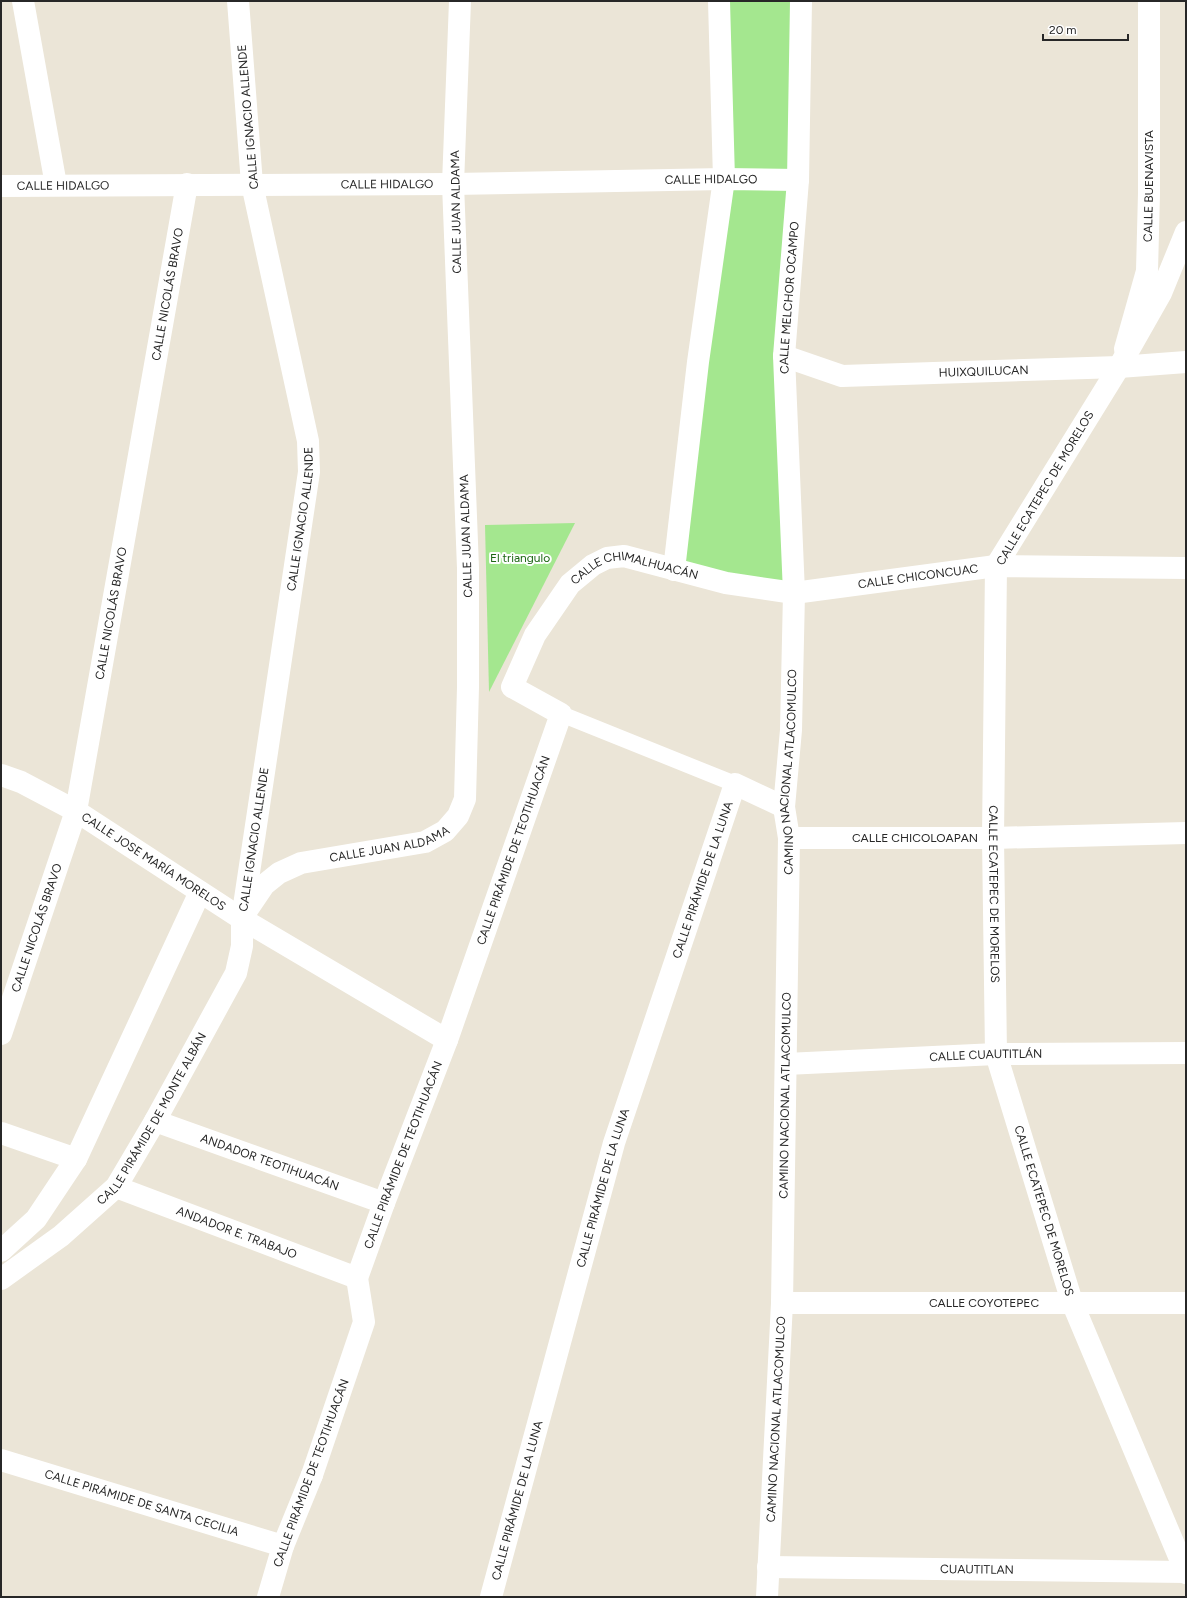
<svg xmlns="http://www.w3.org/2000/svg" width="1187" height="1598" viewBox="0 0 1187 1598" font-family="Figtree,sans-serif">
<style>
.green{fill:#a4e78f}
.lines{fill:none;stroke-linecap:round;stroke-linejoin:round}
.service{stroke:#fff;stroke-width:16}
.pedestrian{stroke:#fff;stroke-width:22}
.minor{stroke:#fff;stroke-width:22}
.tertiary{stroke:#fff;stroke-width:22}
.labels{text-anchor:middle;stroke-width:4;stroke-linejoin:round;paint-order:stroke}
.street-label{font-size:12px;fill:#272727;stroke:#fff}
.park-label{font-size:12px;fill:#1d6714;stroke:#fff}
</style>
<rect width="100%" height="100%" fill="#ebe5d7"/>
<!-- green -->
<g class="green">
<polygon points="718,1 800,1 784,356 794,593 674,570 724,179"/>
<polygon points="575,523 489,692 485,525"/>
</g>
<g class="lines">
<!-- service -->
<polyline class="service" points="561,714 735,784"/>
<!-- pedestrian -->
<polyline class="pedestrian" points="312,1475 364,1322 357,1278"/>
<!-- minor -->
<g class="minor">
<polyline points="23,1 56,185"/>
<path id="s1" d="M1,186l452,-2 271,-5 74,1"/>
<path id="s2" d="M1125,349l22,-78 2,-78v-192"/>
<path id="s3" d="M784,356l58,20 277,-9 67,-5"/>
<polyline points="674,570 698,362 724,179 719,1"/>
<path id="s4" d="M1,775l20,7 55,29 166,108 205,121"/>
<path id="s5" d="M789,838h204l193,-5"/>
<path id="s6" d="M245,913l19,-28 15,-12 22,-10 124,-21 20,-11 13,-15 7,-17 3,-112v-119l-15,-384 7,-183"/>
<path id="s7" d="M1,1034l75,-223 111,-627"/>
<path id="s8" d="M786,1064l210,-10 190,-1"/>
<path id="s9" d="M155,1121l229,82"/>
<polyline points="1,1133 76,1159"/>
<path id="s10" d="M116,1187l241,91 27,-75 63,-163 114,-326 -49,-27 23,-52 35,-51 23,-19 14,-7 17,-2 102,27 68,10 202,-27 190,2"/>
<polyline points="1,1251 36,1219 76,1159 200,892"/>
<path id="s11" d="M1,1279l60,-43 55,-49 39,-66 81,-148 6,-27v-27l67,-447 -1,-31 -56,-257 -14,-183"/>
<path id="s12" d="M782,1303h404"/>
<polyline points="283,1546 312,1475"/>
<path id="s13" d="M768,1567l418,5"/>
<path id="s14" d="M491,1597l123,-454 121,-359 49,23"/>
<path id="s15" d="M767,1597l15,-294 7,-465 -5,-31 7,-77 3,-137 -10,-237 14,-176 3,-179"/>
</g>
<!-- tertiary -->
<g class="tertiary">
<path id="s16" d="M1186,232l-25,61 -42,74 -123,199 -3,272 3,216 76,248 114,271"/>
<path id="s17" d="M1,1460l282,86 -15,51"/>
</g>
</g>
<g class="labels">
<!-- street labels -->
<g class="street-label">
<text transform="translate(248 117) rotate(-95)" y="4">CALLE IGNACIO ALLENDE</text>
<text dy="4" stroke="none"><textPath href="#s1" startOffset="710">CALLE HIDALGO</textPath></text>
<text dy="4" stroke="none"><textPath href="#s1" startOffset="386">CALLE HIDALGO</textPath></text>
<text dy="4" stroke="none"><textPath href="#s1" startOffset="62">CALLE HIDALGO</textPath></text>
<text dy="4" stroke="none"><textPath href="#s2" startOffset="166">CALLE BUENAVISTA</textPath></text>
<text transform="translate(456 212) rotate(-91)" y="4">CALLE JUAN ALDAMA</text>
<text dy="4" stroke="none"><textPath href="#s7" startOffset="760">CALLE NICOLÁS BRAVO</textPath></text>
<text dy="4" stroke="none"><textPath href="#s15" startOffset="1301">CALLE MELCHOR OCAMPO</textPath></text>
<text dy="4" stroke="none"><textPath href="#s3" startOffset="203">HUIXQUILUCAN</textPath></text>
<text transform="translate(1045 488) rotate(-59)" y="4">CALLE ECATEPEC DE MORELOS</text>
<text dy="4" stroke="none"><textPath href="#s11" startOffset="852">CALLE IGNACIO ALLENDE</textPath></text>
<text transform="translate(466 536) rotate(-92)" y="4">CALLE JUAN ALDAMA</text>
<text dy="4" stroke="none"><textPath href="#s10" startOffset="1394">CALLE CHICONCUAC</textPath></text>
<text dy="4" stroke="none"><textPath href="#s10" startOffset="1103">CALLE CHIMALHUACÁN</textPath></text>
<text dy="4" stroke="none"><textPath href="#s7" startOffset="436">CALLE NICOLÁS BRAVO</textPath></text>
<text dy="4" stroke="none"><textPath href="#s15" startOffset="826">CAMINO NACIONAL ATLACOMULCO</textPath></text>
<text dy="4" stroke="none"><textPath href="#s5" startOffset="126">CALLE CHICOLOAPAN</textPath></text>
<text dy="4" stroke="none"><textPath href="#s11" startOffset="528">CALLE IGNACIO ALLENDE</textPath></text>
<text dy="4" stroke="none"><textPath href="#s6" startOffset="168">CALLE JUAN ALDAMA</textPath></text>
<text dy="4" stroke="none"><textPath href="#s10" startOffset="713">CALLE PIRÁMIDE DE TEOTIHUACÁN</textPath></text>
<text dy="4" stroke="none"><textPath href="#s4" startOffset="176">CALLE JOSE MARÍA MORELOS</textPath></text>
<text dy="4" stroke="none"><textPath href="#s14" startOffset="748">CALLE PIRÁMIDE DE LA LUNA</textPath></text>
<text dy="4" stroke="none"><textPath href="#s16" startOffset="713">CALLE ECATEPEC DE MORELOS</textPath></text>
<text dy="4" stroke="none"><textPath href="#s7" startOffset="112">CALLE NICOLÁS BRAVO</textPath></text>
<text dy="4" stroke="none"><textPath href="#s8" startOffset="200">CALLE CUAUTITLÁN</textPath></text>
<text dy="4" stroke="none"><textPath href="#s15" startOffset="502">CAMINO NACIONAL ATLACOMULCO</textPath></text>
<text dy="4" stroke="none"><textPath href="#s11" startOffset="224">CALLE PIRÁMIDE DE MONTE ALBÁN</textPath></text>
<text dy="4" stroke="none"><textPath href="#s10" startOffset="389">CALLE PIRÁMIDE DE TEOTIHUACÁN</textPath></text>
<text dy="4" stroke="none"><textPath href="#s9" startOffset="122">ANDADOR TEOTIHUACÁN</textPath></text>
<text dy="4" stroke="none"><textPath href="#s14" startOffset="424">CALLE PIRÁMIDE DE LA LUNA</textPath></text>
<text dy="4" stroke="none"><textPath href="#s16" startOffset="1037">CALLE ECATEPEC DE MORELOS</textPath></text>
<text dy="4" stroke="none"><textPath href="#s10" startOffset="129">ANDADOR E. TRABAJO</textPath></text>
<text dy="4" stroke="none"><textPath href="#s12" startOffset="202">CALLE COYOTEPEC</textPath></text>
<text dy="4" stroke="none"><textPath href="#s15" startOffset="178">CAMINO NACIONAL ATLACOMULCO</textPath></text>
<text transform="translate(311 1473) rotate(-70)" y="4">CALLE PIRÁMIDE DE TEOTIHUACÁN</text>
<text dy="4" stroke="none"><textPath href="#s14" startOffset="100">CALLE PIRÁMIDE DE LA LUNA</textPath></text>
<text dy="4" stroke="none"><textPath href="#s17" startOffset="147">CALLE PIRÁMIDE DE SANTA CECILIA</textPath></text>
<text dy="4" stroke="none"><textPath href="#s13" startOffset="209">CUAUTITLAN</textPath></text>
</g>
<!-- park labels -->
<g class="park-label">
<text x="520" y="562">El triangulo</text>
</g>
</g>
<!-- border -->
<rect width="1187" height="1598" fill="none" stroke="#272727" stroke-width="4"/>
<!-- scale -->
<path d="M1043 34v6h85v-6" fill="none" stroke="#272727" stroke-width="2"/>
<text x="1049" y="34" font-size="12" fill="#272727" stroke="#ffffff" stroke-width="3" paint-order="stroke">20 m</text>
</svg>
